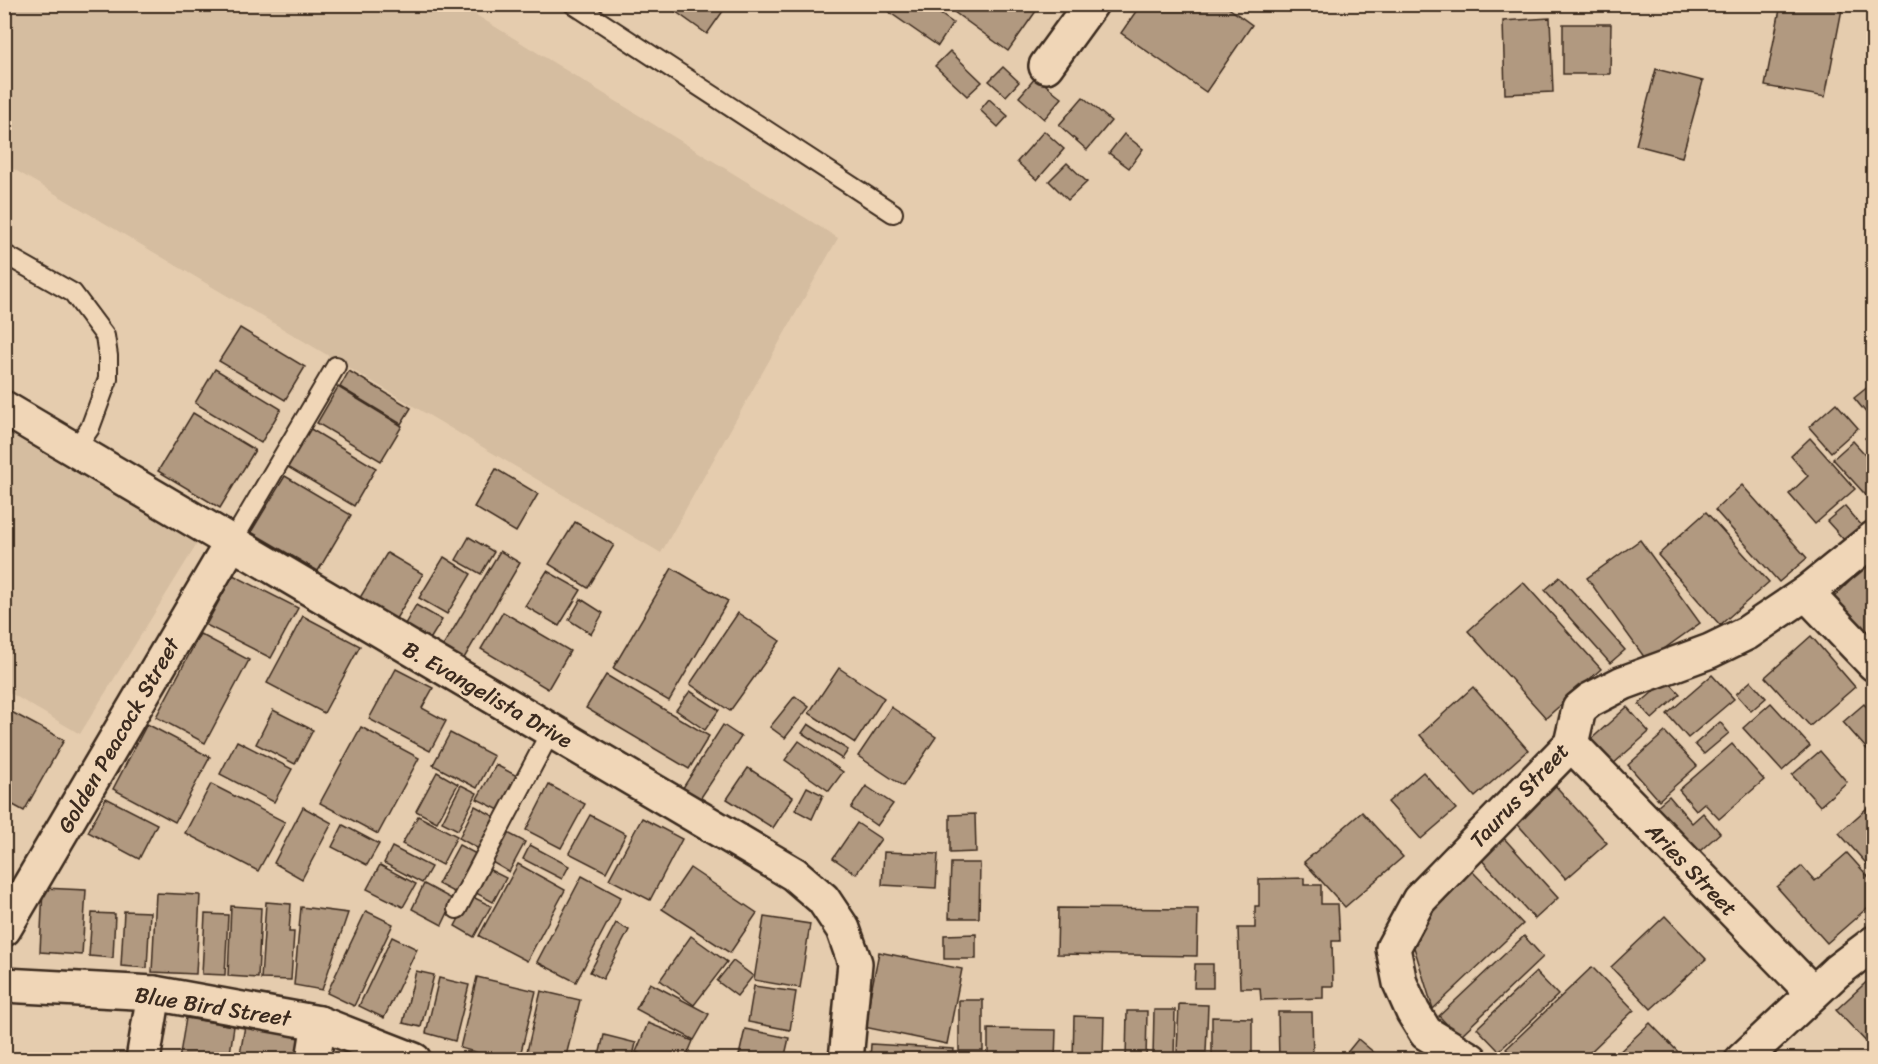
<svg xmlns="http://www.w3.org/2000/svg" width="1878" height="1064" viewBox="0 0 1878 1064" font-family="Sriracha,sans-serif">
<style>
.built{fill:#d5bda0}
.building{fill:#b19980;stroke:#3b2a1e;stroke-width:1.5}
.lines{fill:none;stroke-linecap:round;stroke-linejoin:round}
.service-casing{stroke:#3b2a1e;stroke-width:22}
.minor-casing{stroke:#3b2a1e;stroke-width:38}
.service{stroke:#f0d6b7;stroke-width:18}
.minor{stroke:#f0d6b7;stroke-width:33}
.labels{text-anchor:middle;stroke-width:5;stroke-linejoin:round;paint-order:stroke}
.street-label{font-size:22px;fill:#3b2a1e;stroke:#f0d6b7}
</style>
<rect width="100%" height="100%" fill="#e5ccae"/>
<filter id="ink" filterUnits="userSpaceOnUse"><feTurbulence type="fractalNoise" baseFrequency=".0167" numOctaves="2"/><feDisplacementMap in="SourceGraphic" scale="12" xChannelSelector="R" yChannelSelector="G"/><feConvolveMatrix kernelMatrix="1 2 1 2 8 2 1 2 1" color-interpolation-filters="sRGB"/></filter>
<g filter="url(#ink)">
<!-- built -->
<g class="built">
<polygon points="5,5 460,5 838,238 661,553 5,164"/>
<polygon points="5,431 197,544 80,734 5,690"/>
</g>
<!-- building -->
<g class="building">
<polygon points="665,4 728,4 707,34"/>
<polygon points="894,4 926,4 953,23 938,46 889,12"/>
<polygon points="943,4 1041,4 1008,51"/>
<polygon points="1141,4 1223,4 1252,25 1206,92 1121,33"/>
<polygon points="1781,4 1843,4 1825,97 1765,86"/>
<polygon points="1550,18 1553,92 1505,94 1503,21"/>
<polygon points="1563,24 1611,24 1610,74 1563,74"/>
<polygon points="950,51 982,82 967,96 935,66"/>
<polygon points="1003,67 1019,82 1006,96 989,81"/>
<polygon points="1656,69 1703,81 1682,157 1636,145"/>
<polygon points="1036,77 1062,98 1044,119 1019,97"/>
<polygon points="1083,97 1111,121 1087,150 1059,125"/>
<polygon points="989,99 1008,116 998,127 980,110"/>
<polygon points="1044,131 1064,149 1037,180 1017,162"/>
<polygon points="1124,134 1143,149 1129,168 1109,153"/>
<polygon points="1067,163 1087,182 1068,200 1049,181"/>
<polygon points="240,328 305,367 285,400 219,361"/>
<polygon points="215,369 281,409 261,443 195,403"/>
<polygon points="349,371 411,408 401,424 340,387"/>
<polygon points="1874,382 1874,421 1873,421 1854,398"/>
<polygon points="338,387 402,426 381,461 317,423"/>
<polygon points="1836,403 1858,428 1831,452 1809,427"/>
<polygon points="193,413 255,450 220,508 158,471"/>
<polygon points="309,428 376,468 354,506 286,466"/>
<polygon points="1874,430 1874,447 1865,438"/>
<polygon points="1810,438 1855,489 1815,524 1789,494 1808,476 1791,456"/>
<polygon points="1853,441 1874,464 1874,504 1833,459"/>
<polygon points="496,469 538,494 516,532 474,507"/>
<polygon points="285,476 351,515 318,571 251,532"/>
<polygon points="1742,485 1807,558 1779,582 1715,510"/>
<polygon points="1845,506 1862,526 1845,541 1827,521"/>
<polygon points="1706,512 1769,582 1720,625 1658,555"/>
<polygon points="575,522 614,545 588,588 549,564"/>
<polygon points="469,537 494,552 481,574 456,560"/>
<polygon points="1640,540 1700,623 1647,661 1587,578"/>
<polygon points="500,551 520,563 463,660 442,648"/>
<polygon points="387,553 423,574 394,622 358,601"/>
<polygon points="444,557 471,574 447,614 419,598"/>
<polygon points="1872,559 1874,560 1874,644 1830,601"/>
<polygon points="672,568 728,601 669,701 613,668"/>
<polygon points="547,571 581,590 559,626 525,606"/>
<polygon points="233,575 298,608 271,658 206,625"/>
<polygon points="1560,577 1625,650 1610,663 1545,590"/>
<polygon points="1523,582 1601,669 1546,718 1468,631"/>
<polygon points="581,599 603,613 591,634 569,620"/>
<polygon points="416,605 442,620 426,646 401,631"/>
<polygon points="503,612 570,651 548,689 481,649"/>
<polygon points="738,613 780,641 730,711 690,684"/>
<polygon points="303,616 360,646 324,713 267,683"/>
<polygon points="200,634 249,660 205,743 156,717"/>
<polygon points="1811,636 1855,687 1810,726 1765,677"/>
<polygon points="839,668 884,698 855,743 809,713"/>
<polygon points="396,669 433,688 422,708 446,721 430,751 369,719"/>
<polygon points="606,675 709,736 689,769 586,708"/>
<polygon points="1712,675 1734,699 1688,738 1667,714"/>
<polygon points="1667,680 1680,694 1652,719 1639,704"/>
<polygon points="1751,681 1766,698 1751,711 1736,694"/>
<polygon points="1473,687 1528,750 1475,797 1420,735"/>
<polygon points="690,691 719,710 705,730 676,710"/>
<polygon points="795,696 809,707 785,738 770,727"/>
<polygon points="1771,703 1810,746 1782,771 1743,728"/>
<polygon points="1864,704 1874,715 1874,757 1843,722"/>
<polygon points="891,707 936,737 903,786 858,756"/>
<polygon points="1627,707 1649,732 1612,765 1589,741"/>
<polygon points="4,708 64,740 24,811 4,800"/>
<polygon points="273,710 313,730 295,764 256,744"/>
<polygon points="1720,722 1729,733 1704,754 1695,744"/>
<polygon points="147,724 210,757 175,822 113,789"/>
<polygon points="808,724 848,750 842,759 802,733"/>
<polygon points="723,725 741,737 696,805 679,794"/>
<polygon points="361,727 419,758 378,834 320,803"/>
<polygon points="1665,732 1697,766 1659,800 1628,765"/>
<polygon points="450,733 494,756 477,788 433,765"/>
<polygon points="237,741 292,769 274,802 220,774"/>
<polygon points="799,741 843,772 829,791 785,760"/>
<polygon points="1732,744 1764,780 1719,819 1704,803 1696,810 1679,790"/>
<polygon points="1820,751 1847,782 1820,806 1792,775"/>
<polygon points="496,765 521,778 503,812 477,799"/>
<polygon points="748,768 793,797 773,828 727,799"/>
<polygon points="437,772 458,784 437,822 416,811"/>
<polygon points="1423,772 1456,809 1421,839 1388,802"/>
<polygon points="1553,783 1607,843 1566,879 1513,819"/>
<polygon points="211,784 285,822 258,871 185,833"/>
<polygon points="461,785 477,793 458,830 442,822"/>
<polygon points="549,785 585,804 561,848 526,830"/>
<polygon points="866,786 893,804 877,826 851,808"/>
<polygon points="807,787 823,795 812,819 795,810"/>
<polygon points="1669,796 1692,823 1703,813 1720,833 1692,858 1651,811"/>
<polygon points="106,798 157,824 139,859 88,832"/>
<polygon points="1874,802 1874,872 1839,833"/>
<polygon points="475,806 501,820 484,852 459,838"/>
<polygon points="303,807 332,823 302,879 274,863"/>
<polygon points="1362,812 1403,857 1345,907 1304,862"/>
<polygon points="975,814 976,852 950,853 950,815"/>
<polygon points="590,815 626,834 606,872 569,853"/>
<polygon points="418,816 457,836 442,865 402,844"/>
<polygon points="642,818 682,839 650,900 609,879"/>
<polygon points="857,823 881,839 856,874 833,858"/>
<polygon points="343,825 379,844 367,865 332,847"/>
<polygon points="506,832 525,842 509,872 490,861"/>
<polygon points="1502,836 1558,898 1535,919 1479,857"/>
<polygon points="459,845 482,857 461,896 438,884"/>
<polygon points="530,845 569,866 562,879 523,859"/>
<polygon points="392,847 431,867 422,883 384,863"/>
<polygon points="884,852 938,854 936,888 882,885"/>
<polygon points="1847,853 1874,883 1874,902 1827,943 1777,887 1802,866 1815,881"/>
<polygon points="951,863 980,863 979,918 949,918"/>
<polygon points="518,864 565,890 527,961 479,936"/>
<polygon points="380,865 416,884 403,907 367,889"/>
<polygon points="690,868 757,913 730,953 662,909"/>
<polygon points="488,869 506,878 493,902 476,893"/>
<polygon points="1471,870 1523,924 1433,1009 1408,928"/>
<polygon points="582,876 621,897 576,982 537,962"/>
<polygon points="1304,878 1304,885 1321,885 1321,904 1338,904 1340,941 1332,941 1333,986 1323,986 1323,998 1261,1000 1260,988 1240,988 1238,928 1255,928 1255,906 1259,906 1259,879"/>
<polygon points="424,884 454,900 442,925 412,909"/>
<polygon points="43,888 86,890 82,955 40,952"/>
<polygon points="156,893 200,895 196,974 152,972"/>
<polygon points="471,896 491,906 474,937 455,926"/>
<polygon points="266,902 291,904 289,932 294,932 291,980 261,979"/>
<polygon points="231,906 261,908 258,978 228,976"/>
<polygon points="301,907 348,913 322,990 294,985"/>
<polygon points="1058,908 1198,909 1197,956 1057,954"/>
<polygon points="124,911 150,912 147,968 121,966"/>
<polygon points="366,911 393,924 354,1006 327,993"/>
<polygon points="92,913 115,914 113,958 89,956"/>
<polygon points="205,914 228,915 225,975 202,974"/>
<polygon points="1665,916 1706,959 1651,1009 1611,967"/>
<polygon points="764,917 810,924 800,988 754,980"/>
<polygon points="616,923 629,930 603,979 590,972"/>
<polygon points="976,934 976,959 944,959 944,935"/>
<polygon points="691,936 727,962 694,1005 660,980"/>
<polygon points="1524,936 1543,957 1459,1037 1439,1016"/>
<polygon points="392,937 417,949 384,1018 359,1006"/>
<polygon points="879,952 962,969 947,1044 864,1027"/>
<polygon points="733,961 753,976 737,996 717,981"/>
<polygon points="1195,964 1213,964 1213,988 1194,988"/>
<polygon points="1592,967 1634,1010 1582,1060 1517,1060 1506,1049"/>
<polygon points="416,971 434,975 421,1027 403,1023"/>
<polygon points="1536,972 1558,995 1499,1051 1477,1028"/>
<polygon points="1874,975 1874,1050 1836,1010"/>
<polygon points="477,977 536,991 519,1060 504,1060 460,1048"/>
<polygon points="439,978 469,985 455,1041 426,1033"/>
<polygon points="650,983 709,1014 694,1040 636,1009"/>
<polygon points="754,986 796,992 790,1030 748,1022"/>
<polygon points="541,991 580,1000 565,1060 525,1060"/>
<rect x="959" y="1000" width="24" height="51"/>
<polygon points="1179,1004 1208,1005 1206,1052 1177,1052"/>
<polygon points="1154,1010 1175,1010 1174,1058 1153,1057"/>
<polygon points="1127,1011 1147,1011 1146,1060 1126,1060"/>
<polygon points="1278,1012 1312,1012 1313,1060 1279,1060"/>
<polygon points="1074,1016 1104,1017 1103,1060 1073,1060"/>
<polygon points="1212,1017 1252,1018 1252,1054 1212,1054"/>
<polygon points="186,1018 234,1026 229,1060 179,1060"/>
<polygon points="246,1020 310,1031 305,1060 239,1060"/>
<polygon points="648,1023 693,1041 685,1060 654,1060 636,1052"/>
<polygon points="1650,1023 1683,1057 1680,1060 1611,1060"/>
<polygon points="745,1029 789,1038 784,1060 738,1060"/>
<polygon points="988,1029 1056,1030 1055,1060 988,1060"/>
<polygon points="604,1035 636,1043 632,1060 598,1060"/>
<polygon points="1358,1039 1383,1060 1341,1060"/>
<polygon points="871,1044 954,1049 953,1060 870,1060"/>
</g>
<g class="lines">
<defs>
<g id="service">
<polyline points="573,4 893,213"/>
<polyline points="4,254 73,293 105,336 108,356 108,379 90,428 75,450"/>
<polyline points="232,542 336,366"/>
<polyline points="457,909 551,731"/>
</g>
<g id="minor">
<polyline points="1046,66 1091,4"/>
<polyline points="4,408 794,874 823,899 843,929 855,963 846,1060"/>
<polyline points="1806,593 1874,664"/>
<polyline points="1571,744 1813,993"/>
<polyline points="4,929 232,542"/>
<polyline points="4,985 154,993 319,1023 414,1060"/>
<polyline points="143,1060 154,993"/>
<polyline points="313,1060 319,1023"/>
<polyline points="1471,1060 1426,1033 1413,1012 1400,983 1393,948 1419,900 1571,744 1579,709 1590,700 1623,683 1710,651 1747,633 1806,593 1874,538"/>
<polyline points="1742,1060 1837,971 1874,943"/>
</g>
</defs>
<!-- service casing -->
<use href="#service" class="service-casing"/>
<!-- minor casing -->
<use href="#minor" class="minor-casing"/>
<!-- service -->
<use href="#service" class="service"/>
<!-- minor -->
<use href="#minor" class="minor"/>
</g>
</g>
<g class="labels">
<!-- street labels -->
<g class="street-label">
<text transform="translate(488 694) rotate(30)" y="8">B. Evangelista Drive</text>
<text transform="translate(118 735) rotate(-60)" y="8">Golden Peacock Street</text>
<text transform="translate(1519 795) rotate(-47)" y="8">Taurus Street</text>
<text transform="translate(1692 869) rotate(46)" y="8">Aries Street</text>
<text transform="translate(213 1006) rotate(9)" y="8">Blue Bird Street</text>
</g>
</g>
<!-- margin -->
<rect width="1878" height="1064" fill="none" stroke="#f0d6b7" stroke-width="24"/>
<rect x="12" y="12" width="1854" height="1040" fill="none" stroke="#3b2a1e" stroke-width="2" filter="url(#ink)"/>
</svg>
